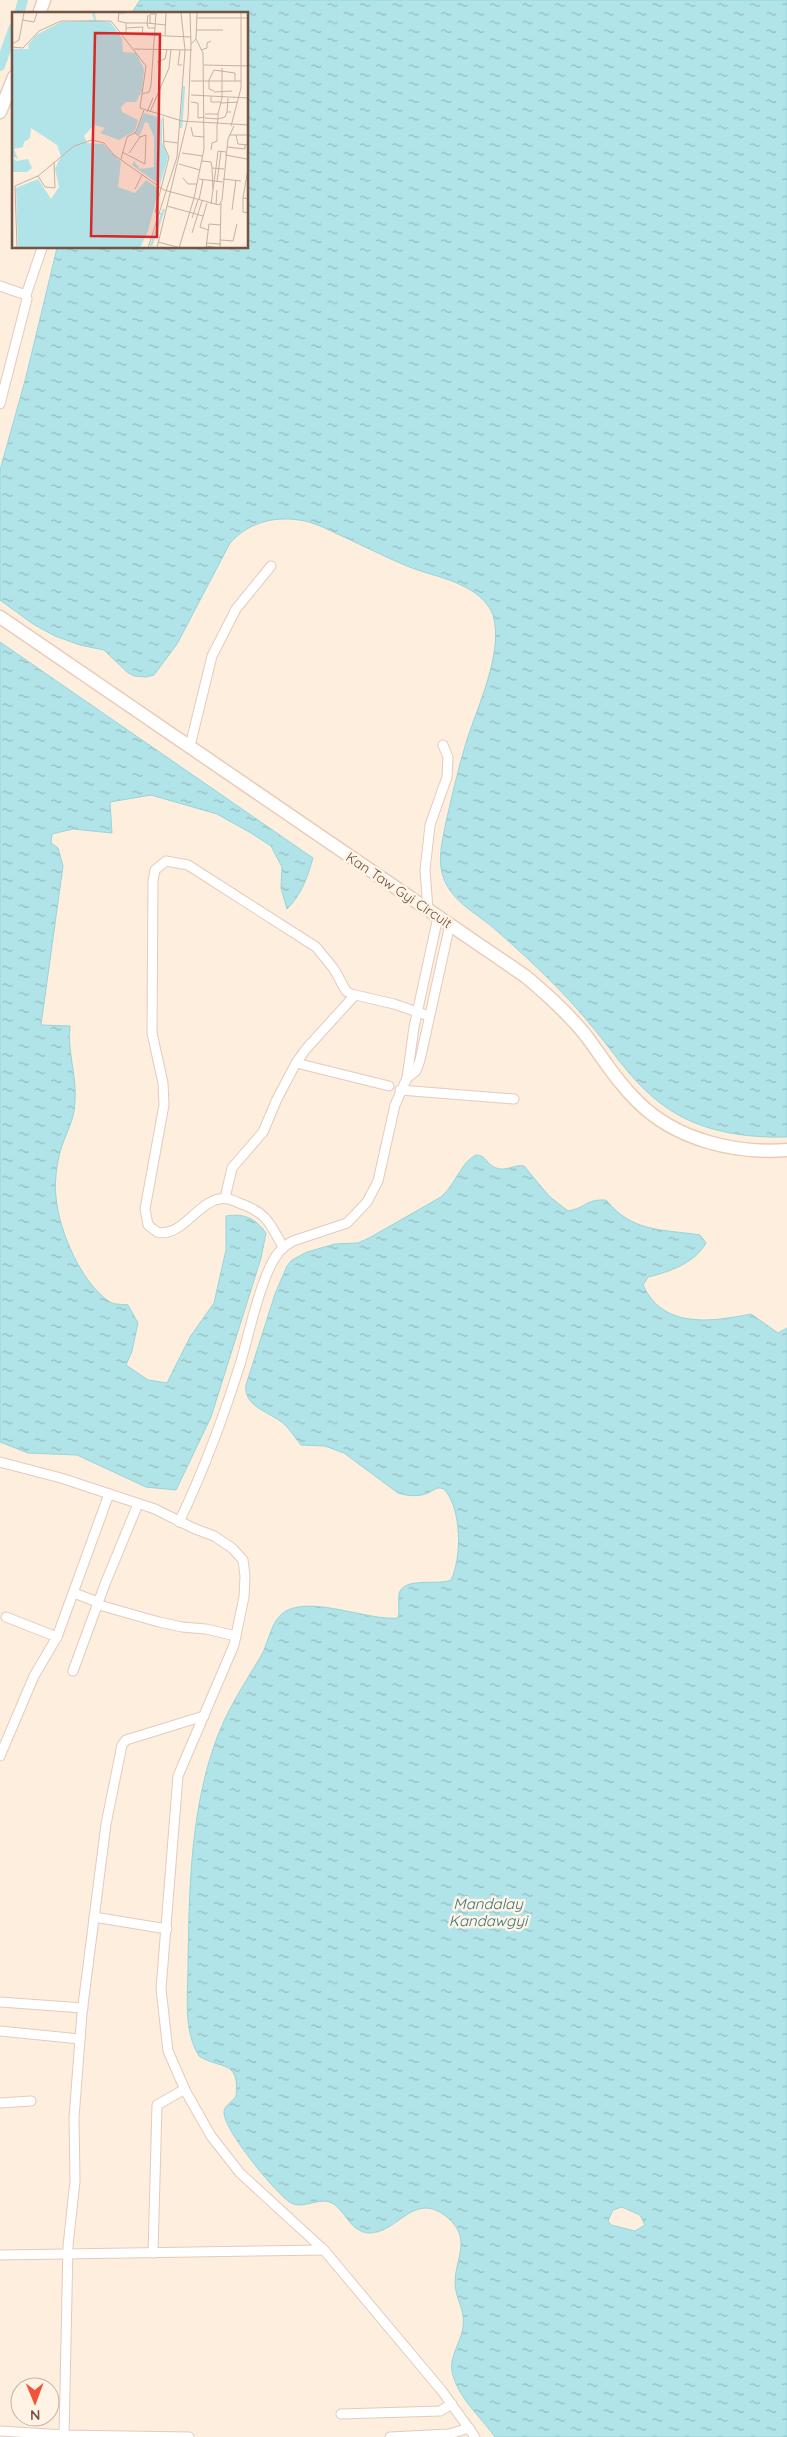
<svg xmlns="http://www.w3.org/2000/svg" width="787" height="2437" viewBox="0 0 787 2437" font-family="Quicksand,sans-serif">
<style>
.water{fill:url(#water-ripples);stroke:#96d5da;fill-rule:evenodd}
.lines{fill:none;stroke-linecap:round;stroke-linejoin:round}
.canal{stroke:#b1e4e8;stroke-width:10}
.street-casing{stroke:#e4cbbc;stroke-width:11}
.secondary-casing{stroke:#e9ccb8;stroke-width:15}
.street{stroke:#fff;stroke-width:9}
.secondary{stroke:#fff;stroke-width:12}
.labels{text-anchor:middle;stroke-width:5;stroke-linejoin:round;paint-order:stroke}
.street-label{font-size:14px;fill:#745244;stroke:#fff3e5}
.water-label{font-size:15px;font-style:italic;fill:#37767c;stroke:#fff3e5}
.inset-river{fill:none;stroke:#b1e4e8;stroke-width:2.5}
.inset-road{fill:none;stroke:#c7b0a0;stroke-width:1}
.view{fill:#d62828;fill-opacity:0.15;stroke:#d62828;stroke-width:2.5}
.inset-edge{fill:none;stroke:#745244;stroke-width:2.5}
</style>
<defs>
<pattern id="water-ripples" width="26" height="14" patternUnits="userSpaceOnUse" patternTransform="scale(1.25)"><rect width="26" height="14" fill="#b1e4e8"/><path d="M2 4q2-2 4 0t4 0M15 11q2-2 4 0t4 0" fill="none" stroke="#95bbbe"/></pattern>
</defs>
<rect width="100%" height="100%" fill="#feeedd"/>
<!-- water -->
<g class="water">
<path d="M140,0h647v1137c-41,1 -83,-5 -117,-27 -36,-24 -53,-54 -80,-86 -27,-33 -61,-65 -93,-93 -22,-20 -51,-31 -56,-63 -2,-15 2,-31 5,-46 6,-26 12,-53 20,-79 11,-36 38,-90 27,-128 -4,-12 -17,-23 -28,-28 -18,-10 -39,-13 -58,-21 -22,-9 -43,-20 -65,-30 -14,-6 -27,-14 -43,-16 -26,-4 -51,3 -69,23l-53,101 -23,31 -8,2 -12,-1 -7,-4 -23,-22 -24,-5 -25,-9 -22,-12 -33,-24v-130l26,-93 31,-129h191v-234h-117z"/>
<path d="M0,642l313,216c-6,20 -11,36 -26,51l-6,-21 1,-21 -11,-21 -20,-13 -34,-19 -66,-19 -41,7 2,31 -39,-4 -21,5 -1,9 7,5 5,18 -22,159 29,1c-3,25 7,50 5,75 0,19 -10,33 -15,51 -3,12 -6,32 -4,45 3,34 25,86 54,105 5,3 13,2 18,3l10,18 -6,28 -6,14 22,15 19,3 23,-46 24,-34 12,-53v-34c18,-3 29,2 40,17l-5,25 -50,159 -35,73 -30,-3 -69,-32 -49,-2 -28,-11z"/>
<path d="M476,1155c10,0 11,10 20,13 10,4 19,-4 28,-2l25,30 19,15c18,-3 17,-12 38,-11 27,33 56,29 94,35l6,8c-11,20 -37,29 -58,34l-5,8c20,44 68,37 108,29l27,19 9,-5v1109h-292c-15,-21 -38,-40 -43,-66 -3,-13 9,-30 11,-43 2,-17 -4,-23 -7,-37 -6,-27 20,-50 -9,-74 -34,-27 -48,16 -78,16 -19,-1 -23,-22 -37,-30 -13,-7 -28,7 -41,0 -15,-9 -67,-73 -67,-90 -1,-7 9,-11 12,-17 4,-37 -15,-26 -37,-40 -16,-25 -11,-61 -11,-89 1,-73 2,-151 26,-221 11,-33 29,-60 47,-90 8,-14 10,-37 25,-45 27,-15 83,10 112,7 2,-8 0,-16 1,-24 4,-18 40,-8 52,-14 11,-23 11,-71 -7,-91 -8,-3 -9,1 -16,4 -9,4 -21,3 -30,0l-54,-40 -19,-7 -24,-1c-6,-7 -11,-16 -18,-22 -14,-11 -40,-17 -37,-38l29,-91 12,-28 5,-6 15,-8 28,-8 23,-1 11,-5 72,-41c15,-13 20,-35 35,-42zM622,2207l18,8 5,10 -10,6 -24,-6 -3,-4 5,-11z"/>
</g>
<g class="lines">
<!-- canal -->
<g class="canal">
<polyline points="19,14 23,0"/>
<polyline points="0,66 14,27"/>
</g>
<defs>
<g id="street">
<polyline points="0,286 26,295 27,299 0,404"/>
<polyline points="26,295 42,248"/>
<polyline points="190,746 212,656 236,609 271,566"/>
<polyline points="428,910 425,870 430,825 447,777 448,757 443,745"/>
<polyline points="296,1063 389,1086"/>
<polyline points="407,1078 416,1071 420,1060 450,924"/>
<polyline points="400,1090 514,1099"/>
<polyline points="225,1198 232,1168 263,1132 277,1099 296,1063 306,1049 355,995"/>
<path d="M283,1247c-13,-24 -17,-35 -44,-44 -6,-3 -13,-6 -19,-4 -23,3 -38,39 -63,33l-9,-7 -3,-16 19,-104 -1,-22 -11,-50 1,-152 2,-11 11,-9 22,4 128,82 18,22 12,22 5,3 43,10 35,12"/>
<polyline points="0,1462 61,1478 155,1509 193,1528 214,1536 232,1548 243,1560 245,1576 244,1597 234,1645 178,1776 161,1989 168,2051 186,2092 211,2136 240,2173 324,2250 442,2391 475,2437"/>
<path d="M179,1522c25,-52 45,-106 62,-161 9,-31 15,-63 28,-92 5,-12 12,-22 24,-28l54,-18 20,-21 11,-21 17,-76 12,-27 7,-51 24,-110"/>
<polyline points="74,1593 95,1601 99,1605 159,1622 182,1627 206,1629 236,1636"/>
<polyline points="6,1617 57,1637"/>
<polyline points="73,1671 105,1584 138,1504"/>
<polyline points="0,1756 34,1676 57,1637 109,1494"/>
<polyline points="94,1917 167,1929"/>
<polyline points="0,2002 83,2008"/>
<polyline points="0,2031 80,2039"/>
<polyline points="0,2103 31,2101"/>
<polyline points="153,2253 157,2105 185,2089"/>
<polyline points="0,2255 324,2250"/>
<polyline points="341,2414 440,2411 452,2404"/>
<polyline points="0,2431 64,2435 189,2437"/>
<polyline points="64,2437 68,2246 75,2181 74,2118 82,2013 106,1824 122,1745 126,1740 204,1716"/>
<polyline points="390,2437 449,2434 469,2428"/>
</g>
<g id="secondary">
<polyline points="39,14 44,0"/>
<polyline points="0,112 14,77"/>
<path d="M0,617l525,359c23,19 44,38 62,61 17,23 31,46 52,66 38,37 96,51 148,47"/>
</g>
</defs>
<!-- street casing -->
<use href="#street" class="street-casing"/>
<!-- secondary casing -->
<use href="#secondary" class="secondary-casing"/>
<!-- street -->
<use href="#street" class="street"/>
<!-- secondary -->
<use href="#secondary" class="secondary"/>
</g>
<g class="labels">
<!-- street labels -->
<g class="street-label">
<text transform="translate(399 890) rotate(34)" y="5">Kan Taw Gyi Circuit</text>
</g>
<!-- water labels -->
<g class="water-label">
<text x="488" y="1909">Mandalay<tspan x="488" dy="17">Kandawgyi</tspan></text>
</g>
</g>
<!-- overview -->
<g transform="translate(12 12)">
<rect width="236" height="236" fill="#feeedd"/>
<path d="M80,1h3l1,7 14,2 12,16 1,14 13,1 8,16 -2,22 -6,11h-10l-5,5 1,5 16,8 -3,11 -16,9 -19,-7 5,-5 -11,-3 -10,11 3,7 16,1 18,18 -3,25 17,6 11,-13 13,9 -11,42 -8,17h-122l-2,-60 22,-9 13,20 8,-12 -4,-18 6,-13 -4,-11 -26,-17 -1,10 -6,4 -1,5 -9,2 4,10 -6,-3v-107h17l-1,-4 8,-10 25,-13 33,-2zM132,101l17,5 1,4v20l6,15 -8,28 -28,-20 2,-4 6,8 14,-2v-30l-6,-14 -3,-1 -5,13 -4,-1zM0,145l4,4 12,-2 4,9 -5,4h-15z" fill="#b1e4e8"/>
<path class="inset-river" d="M169,116l3,-42M139,234l13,-37"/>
<path class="inset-road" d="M113,1h-6l-1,8 8,2M178,1l1,31M136,3l-1,8 19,2M185,6h52M11,8l11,2 3,-9M138,12v-10h6M114,16l17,-1 -1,7M185,18h26M109,22l70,3M114,22v-11h21l1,5h7M153,23l1,-22M0,32l7,-4 5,-27M0,35l11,1 16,-17 22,-10h50l35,45 -6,42 42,13 67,4M122,37l58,1M168,38l-2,15h4M189,38l6,-2v-5l4,-2M145,50l8,-3 2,-10M192,53l45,1M179,69h50M202,79l-5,-2v-9l5,-10 21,3v8M202,80l18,-1M130,82l7,-2 2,-7 5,-72M179,83l58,3M199,84v6h10M210,86v-30M216,86l-1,14h4M179,90l7,1v15l7,-1M209,91l17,-1M135,100l6,-14M138,100l19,-44 2,-19M193,102h13l4,-16M193,106l13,1v-5M205,113l1,-6 7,-2 2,-5M219,114l10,-38v-75M179,115l2,9 11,1M217,123h20M224,123l2,9 11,1M151,129l15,2M215,135l18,2v-4M199,138l1,-7 5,-2v-16M110,140l23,12 1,-29 -6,2 -5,-4M117,141l11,-16M170,141l21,3M213,143l22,4M109,147l6,-22 9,-5 8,-22M190,149l9,1 1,6 12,1M167,152l21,6M200,156l1,21M204,156l2,-17 8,1M26,164l7,11 10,1 -1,-26M171,166l5,6h9M187,167l24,3M211,167l18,2M205,170l4,-31M123,177l7,-14M231,186l6,-35M237,187l-6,-1v14l6,1M187,188l4,-20M195,191l-7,24 8,3M199,192l5,-36M204,193l1,-15M155,194l36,10M220,198l4,-30M149,202l-6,-2 14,-55 -5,-11 -1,-29M180,206l6,-18M180,221l10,-32M209,228l12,1 4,-17M146,230l23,6M194,231l15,1M194,234l14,2 1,-45M5,236l-2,-62 23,-10 36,-30 18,-6 12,3 10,12 50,35 55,15 3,-5 6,-61 6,-13M136,236l29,-91 8,-107 -4,-37M145,236l31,-130 3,-74 5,-5 1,-26M167,236l15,-50 10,-49 -1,-96 -7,-14M194,236l3,-24 12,1"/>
<path class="view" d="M83,21l65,1 -3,203 -66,-1z"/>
<rect width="236" height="236" class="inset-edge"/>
</g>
<!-- north arrow -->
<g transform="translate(35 2402) rotate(179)"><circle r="24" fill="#fff3e5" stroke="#c7b3a5"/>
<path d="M0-4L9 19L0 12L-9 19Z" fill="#f15439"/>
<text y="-8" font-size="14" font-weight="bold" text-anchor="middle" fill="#745244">N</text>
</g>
</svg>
